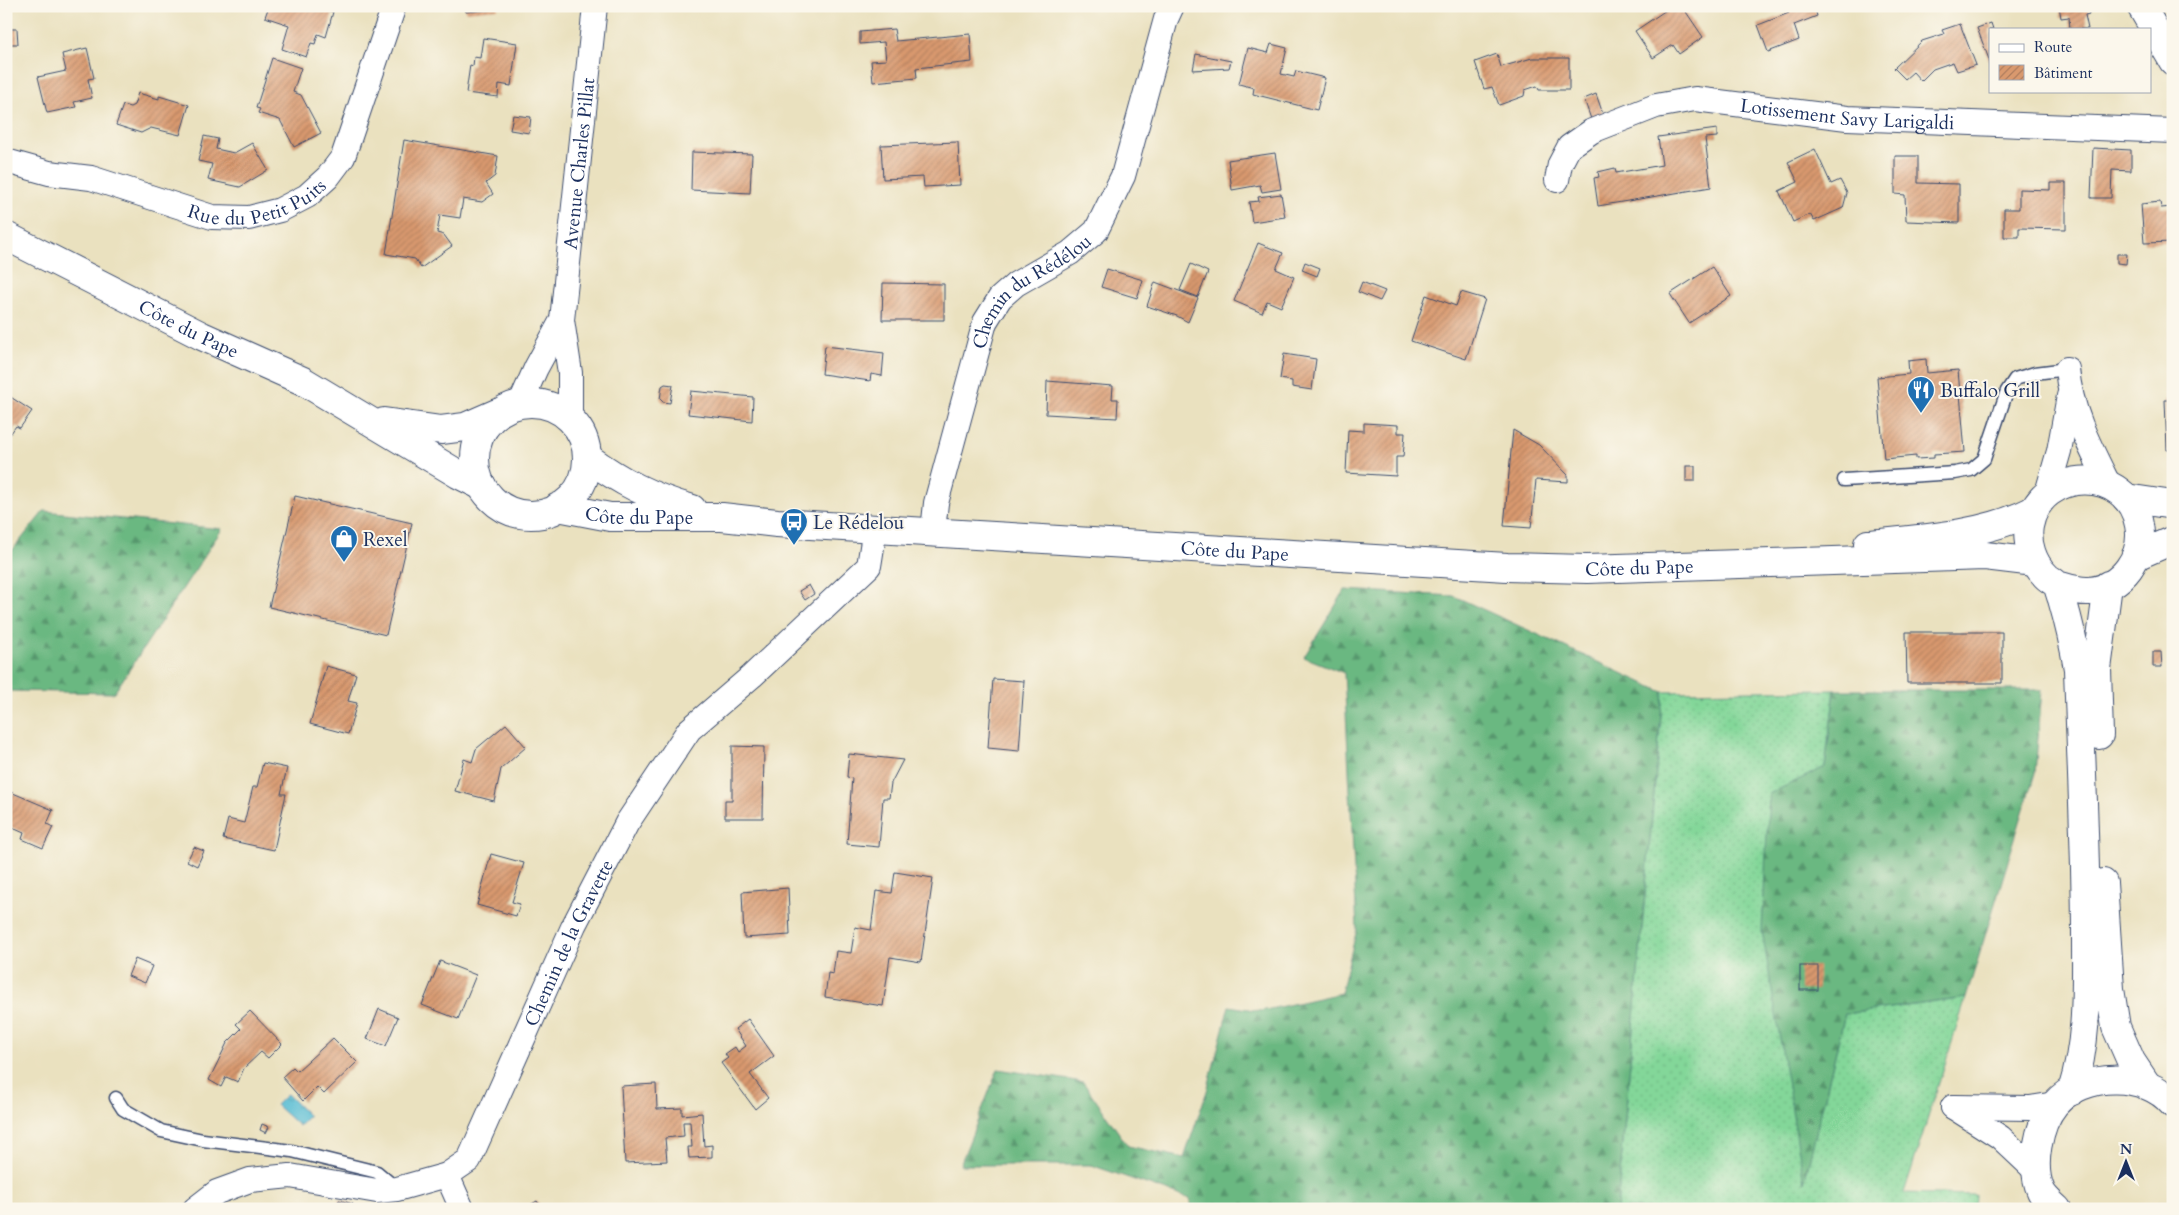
<svg xmlns="http://www.w3.org/2000/svg" width="2179" height="1215" viewBox="0 0 2179 1215" font-family="Cardo,serif">
<style>
.grass{fill:url(#grass-dots);stroke:#4f837c}
.forest{fill:url(#forest-firs);stroke:#427470}
.water{fill:url(#water-ripples);stroke:#387698}
.building{fill:url(#building-hatch)}
.lines{fill:none;stroke-linecap:round;stroke-linejoin:round}
.lane-casing{stroke:#3a4a6d;stroke-width:15}
.street-casing{stroke:#3a4a6d;stroke-width:26}
.secondary-casing{stroke:#3a4a6d;stroke-width:30}
.primary-casing{stroke:#3a4a6d;stroke-width:30}
.lane{stroke:#fff;stroke-width:12}
.street{stroke:#fff;stroke-width:24}
.secondary{stroke:#fff;stroke-width:28}
.primary{stroke:#fff;stroke-width:28}
.labels{text-anchor:middle;stroke-width:4;stroke-linejoin:round;paint-order:stroke}
.street-label{font-size:19px;fill:#1b2f5e;stroke:#fbf7ec}
.poi-label{font-size:19px;fill:#1b2f5e;stroke:#fbf7ec;text-anchor:start}
</style>
<defs>
<pattern id="grass-dots" width="8" height="8" patternUnits="userSpaceOnUse" patternTransform="scale(1.25)"><rect width="8" height="8" fill="#83d799"/><path d="M2 2h.1M6 6h.1" fill="none" stroke="#71b986" stroke-width="1.8" stroke-linecap="round"/></pattern>
<pattern id="forest-firs" width="22" height="20" patternUnits="userSpaceOnUse" patternTransform="scale(1.25)"><rect width="22" height="20" fill="#6ab881"/><path d="M5 1l3.5 6h-7zM16 11l3.5 6h-7z" fill="#56966d"/></pattern>
<pattern id="water-ripples" width="26" height="14" patternUnits="userSpaceOnUse" patternTransform="scale(1.25)"><rect width="26" height="14" fill="#55bcd3"/><path d="M2 4q2-2 4 0t4 0M15 11q2-2 4 0t4 0" fill="none" stroke="#4699ae"/></pattern>
<pattern id="building-hatch" width="6" height="6" patternUnits="userSpaceOnUse" patternTransform="scale(1.25)"><rect width="6" height="6" fill="#d9996e"/><path d="M-1 1l2-2M0 6l6-6M5 7l2-2" fill="none" stroke="#af7d5e"/></pattern>
</defs>
<rect width="100%" height="100%" fill="#fbf7ec"/>
<filter id="ink" filterUnits="userSpaceOnUse"><feTurbulence type="fractalNoise" baseFrequency=".02" numOctaves="2"/><feDisplacementMap in="SourceGraphic" scale="10" xChannelSelector="R" yChannelSelector="G"/><feConvolveMatrix kernelMatrix="1 2 1 2 8 2 1 2 1" color-interpolation-filters="sRGB"/></filter>
<filter id="wash" filterUnits="userSpaceOnUse"><feTurbulence type="fractalNoise" baseFrequency=".0096" numOctaves="4" result="noise"/><feDisplacementMap in="SourceGraphic" scale="20" xChannelSelector="R" yChannelSelector="G"/><feGaussianBlur stdDeviation="1.12" result="paint"/><feColorMatrix in="noise" values="0 0 0 0 0 0 0 0 0 0 0 0 0 0 0 0 0 1.4 0 .05"/><feComposite in="paint" operator="in"/></filter>
<g filter="url(#wash)">
<rect width="100%" height="100%" fill="#eae1bf"/>
<!-- grass -->
<polygon class="grass" points="1835,690 1825,767 1804,1181 1845,1014 1966,998 1904,1193 1975,1195 1974,1209 1617,1209 1663,692"/>
<!-- forest -->
<g class="forest">
<polygon points="44,511 222,529 114,693 10,691 6,696 6,558"/>
<polygon points="1345,590 1454,596 1663,692 1617,1209 1192,1209 1190,1199 1091,1165 960,1165 998,1069 1083,1082 1128,1146 1184,1158 1207,1091 1229,1006 1261,1011 1341,993 1357,929 1344,673 1304,657"/>
<polygon points="1835,690 2042,690 2035,773 1966,998 1845,1014 1804,1182 1762,931 1769,794 1825,767"/>
</g>
<!-- water -->
<polygon class="water" points="287,1094 309,1116 299,1126 276,1105"/>
<g id="blocks">
<!-- building -->
<g class="building">
<polygon points="269,6 315,6 333,12 326,37 318,34 315,44 311,43 306,57 282,49 289,25 265,17"/>
<polygon points="465,6 498,6 498,9 466,12"/>
<polygon points="1672,6 1682,6 1703,37 1679,54 1673,45 1653,58 1635,31"/>
<polygon points="1786,6 1814,6 1817,16 1794,25 1799,40 1768,52 1758,25 1789,13"/>
<polygon points="2059,6 2087,6 2089,14 2085,15 2088,29 2070,29 2069,17 2061,18"/>
<polygon points="6,20 8,20 9,29 17,29 18,44 9,44 10,53 6,53"/>
<polygon points="1991,23 1993,29 1990,29 1990,62 1977,28"/>
<polygon points="1960,24 1976,65 1957,71 1953,62 1933,69 1921,81 1913,72 1905,79 1894,68 1922,41 1944,34 1942,30"/>
<polygon points="894,29 896,41 970,34 972,62 916,68 917,78 873,82 871,61 886,60 884,42 860,44 860,32"/>
<polygon points="483,38 517,43 511,86 499,84 498,97 466,93 470,65 473,66 474,57 480,58"/>
<polygon points="1271,44 1287,48 1281,74 1294,77 1296,71 1325,78 1317,110 1253,94 1254,88 1239,84 1248,48 1268,53"/>
<polygon points="87,48 94,78 88,79 92,98 74,102 76,107 47,113 38,77 66,71 62,54"/>
<polygon points="1196,54 1231,61 1229,68 1193,70"/>
<polygon points="1497,54 1501,67 1532,58 1569,58 1569,90 1539,90 1537,86 1525,90 1524,96 1499,105 1492,87 1484,89 1475,62"/>
<polygon points="272,58 301,68 293,92 301,95 321,133 294,147 280,120 258,113 260,109 256,108"/>
<polygon points="138,93 159,99 159,96 189,105 180,135 151,128 141,133 116,125 123,105 130,107 134,105"/>
<polygon points="1596,94 1603,114 1592,122 1584,99"/>
<polygon points="513,115 531,117 529,133 510,130"/>
<polygon points="1717,129 1717,137 1705,138 1711,187 1598,206 1594,178 1599,177 1598,172 1615,168 1616,173 1662,165 1658,137"/>
<polygon points="204,136 218,139 216,149 234,153 252,143 268,170 240,187 208,180 212,164 198,161"/>
<polygon points="404,140 498,156 495,176 486,183 493,194 482,202 463,199 460,218 440,215 437,233 444,235 452,246 421,268 415,259 386,254"/>
<polygon points="958,142 960,185 924,187 923,177 883,179 881,145"/>
<polygon points="2093,148 2131,150 2131,171 2112,170 2111,198 2091,198"/>
<polygon points="1815,149 1831,184 1840,180 1847,193 1843,208 1814,221 1810,214 1793,222 1779,191 1798,182 1788,162"/>
<polygon points="692,152 752,154 750,193 691,190"/>
<polygon points="1275,153 1281,189 1262,192 1260,185 1232,190 1228,160"/>
<polygon points="1895,156 1918,156 1918,183 1959,184 1959,223 1906,221 1905,195 1895,194"/>
<polygon points="2050,183 2066,183 2066,229 2019,228 2019,237 2004,237 2004,209 2019,209 2019,189 2050,190"/>
<polygon points="1281,194 1285,217 1252,222 1249,202 1259,201 1258,197"/>
<polygon points="2160,202 2161,208 2173,207 2173,242 2144,243 2141,204"/>
<polygon points="1258,243 1283,253 1276,269 1294,277 1281,307 1267,301 1262,313 1234,301"/>
<polygon points="2117,254 2127,254 2126,264 2117,263"/>
<polygon points="1305,262 1320,268 1317,276 1302,270"/>
<polygon points="1191,264 1208,272 1198,297 1180,290"/>
<polygon points="1712,267 1731,296 1689,323 1670,294"/>
<polygon points="1107,269 1143,280 1137,298 1101,287"/>
<polygon points="1155,282 1198,298 1188,322 1177,316 1147,306"/>
<polygon points="1362,282 1385,291 1380,301 1358,292"/>
<polygon points="883,283 944,284 944,320 882,320"/>
<polygon points="1461,292 1485,299 1466,359 1411,341 1426,295 1456,306"/>
<polygon points="825,346 884,353 882,376 871,374 870,381 822,374"/>
<polygon points="1284,354 1316,359 1312,390 1292,387 1292,381 1280,379"/>
<polygon points="1926,359 1927,373 1958,370 1965,452 1934,454 1934,458 1916,459 1916,456 1884,459 1877,377 1909,374 1908,361"/>
<polygon points="1047,381 1113,386 1112,399 1118,399 1117,418 1046,414"/>
<polygon points="665,384 673,385 670,403 663,402 660,399 662,386"/>
<polygon points="691,391 753,397 752,421 688,414"/>
<polygon points="6,394 32,411 20,428 16,426 6,440"/>
<polygon points="2165,400 2173,400 2173,450 2167,450"/>
<polygon points="1364,423 1398,425 1398,433 1405,433 1403,457 1396,457 1396,476 1346,473 1348,430 1364,431"/>
<polygon points="1513,430 1539,445 1568,475 1568,482 1536,480 1531,528 1504,526"/>
<rect x="1686" y="466" width="9" height="15"/>
<polygon points="295,496 412,523 386,635 269,607"/>
<polygon points="809,585 814,594 805,600 799,591"/>
<polygon points="1906,632 2002,632 2002,683 1907,683"/>
<polygon points="2153,652 2161,652 2162,667 2153,667"/>
<polygon points="326,666 356,674 348,701 357,703 348,734 310,724"/>
<polygon points="993,679 1024,681 1019,751 988,748"/>
<polygon points="506,724 526,747 501,769 494,801 455,791 464,759 472,762 476,749"/>
<polygon points="732,746 764,747 763,818 725,818 725,800 732,800"/>
<polygon points="849,754 903,760 891,783 889,798 883,798 879,847 847,844 852,778 847,777"/>
<polygon points="263,763 287,768 281,794 286,794 274,850 223,839 228,819 244,823 253,787 257,787"/>
<polygon points="6,790 53,810 47,824 53,827 43,848 22,839 24,833 6,825"/>
<polygon points="194,847 204,851 197,866 187,861"/>
<polygon points="491,854 524,863 512,902 520,904 516,916 477,905"/>
<polygon points="895,872 933,878 921,962 890,957 883,1006 825,997 828,973 833,974 836,951 851,953 855,927 871,930 876,891 892,893"/>
<polygon points="788,888 790,935 744,938 742,892"/>
<polygon points="135,959 152,966 145,983 128,976"/>
<polygon points="440,961 476,975 458,1019 422,1005"/>
<rect x="1800" y="966" width="18" height="24"/>
<polygon points="379,1009 398,1017 386,1046 367,1039"/>
<polygon points="250,1011 282,1044 268,1058 261,1052 244,1068 238,1082 226,1077 221,1087 209,1080 227,1043 241,1029 236,1024"/>
<polygon points="748,1019 774,1056 750,1074 768,1098 755,1109 721,1063 728,1058 725,1054 735,1047 738,1052 746,1046 735,1029"/>
<polygon points="333,1038 357,1062 324,1094 317,1087 303,1101 282,1077 293,1067 297,1071"/>
<polygon points="656,1084 657,1109 682,1108 682,1115 702,1113 704,1146 712,1145 712,1157 689,1158 688,1147 692,1147 690,1122 683,1122 684,1136 665,1138 667,1161 625,1163 621,1086"/>
<polygon points="262,1124 269,1127 266,1133 260,1130"/>
<polygon points="339,1200 353,1204 352,1209 336,1209"/>
<polygon points="537,1201 542,1209 523,1209"/>
</g>
</g>
</g>
<g filter="url(#ink)">
<use href="#blocks" fill-opacity="0" stroke="#3a4a6d" stroke-width="1"/>
<g class="lines">
<defs>
<g id="lane">
<polyline points="1844,480 1955,473 1971,470 1984,459 2007,391 2015,379 2035,373 2067,369"/>
<polyline points="116,1098 123,1109 161,1131 203,1140 292,1151 377,1172 397,1189"/>
</g>
<g id="street">
<path id="s1" d="M6,161l43,12 42,5 121,39 37,1 31,-8 27,-14 21,-19 15,-20 51,-151"/>
<path id="s2" d="M1557,180l3,-16 9,-17 23,-16 64,-25 39,-7 152,19 326,13"/>
<path d="M2067,369c4,43 23,78 42,116"/>
<polyline points="520,404 536,368 562,320"/>
<path id="s3" d="M570,418v-45l-8,-53 33,-314"/>
<polyline points="2047,493 2059,451 2069,396"/>
<path id="s4" d="M933,531l3,-28 49,-181 15,-24 16,-14 54,-31 26,-22 27,-55 43,-157 6,-13"/>
<polyline points="1953,1107 2000,1137 2036,1171"/>
<polyline points="1953,1107 2030,1108 2055,1104"/>
<polyline points="447,1175 462,1209"/>
<path id="s5" d="M195,1209l22,-17 33,-12 40,-4 87,15 20,-2 50,-14 22,-15 105,-235 53,-102 62,-93 63,-54 117,-110 6,-38"/>
</g>
<g id="secondary">
<polyline points="2141,6 2173,61"/>
<path id="s6" d="M6,236l196,100 101,45 155,93 24,12"/>
<circle cx="531" cy="459" r="56"/>
<polyline points="384,422 441,430 465,427 497,413"/>
<path d="M587,457c34,25 64,40 105,52"/>
<polyline points="2126,498 2173,505"/>
<path id="s7" d="M558,507l52,10h112l55,6 730,44 80,2 398,-13 50,6"/>
<path d="M1868,544c54,-5 118,-9 166,-34"/>
<polyline points="2136,556 2173,540"/>
<path d="M2057,585c11,3 21,7 33,6 32,-3 55,-35 49,-66 -10,-60 -99,-59 -110,1 -3,17 4,37 16,49 3,4 9,6 12,10 2,3 3,10 5,14 7,24 12,46 16,70 3,90 8,179 8,269 0,52 2,103 -14,153"/>
<polyline points="2099,735 2097,669 2108,585"/>
<polyline points="2103,883 2110,989 2116,1027 2131,1061 2147,1085"/>
</g>
<path id="primary" d="M2057,1209c-5,-5 -13,-11 -16,-18 -11,-24 -3,-67 14,-87 28,-32 91,-33 118,0"/>
</defs>
<!-- lane casing -->
<use href="#lane" class="lane-casing"/>
<!-- street casing -->
<use href="#street" class="street-casing"/>
<!-- secondary casing -->
<use href="#secondary" class="secondary-casing"/>
<!-- primary casing -->
<use href="#primary" class="primary-casing"/>
<!-- lane -->
<use href="#lane" class="lane"/>
<!-- street -->
<use href="#street" class="street"/>
<!-- secondary -->
<use href="#secondary" class="secondary"/>
<!-- primary -->
<use href="#primary" class="primary"/>
</g>
</g>
<!-- icons -->
<defs>
<symbol id="restaurant-pin" viewBox="-11 -11 22 30"><path d="M0 17L-7.5 6A9.5 9.5 0 1 1 7.5 6Z" fill="#1f6fb2" stroke="#fbf7ec"/><path d="M-5-6h1v4h1v-4h1v4h1v-4h1v5L-1.5 .5V6h-2V.5L-5-1ZM5-6V6H3V1.5H1.5Q1.5-4 5-6Z" fill="#fff"/></symbol>
<symbol id="bus-pin" viewBox="-11 -11 22 30"><path d="M0 17L-7.5 6A9.5 9.5 0 1 1 7.5 6Z" fill="#1f6fb2" stroke="#fbf7ec"/><path d="M-5-6H5V4H4V6H2V4H-2V6H-4V4H-5ZM-3.5-4V0h7V-4ZM-3.5 1.2v1.5H-2V1.2ZM2 1.2v1.5H3.5V1.2Z" fill="#fff"/></symbol>
<symbol id="shop-pin" viewBox="-11 -11 22 30"><path d="M0 17L-7.5 6A9.5 9.5 0 1 1 7.5 6Z" fill="#1f6fb2" stroke="#fbf7ec"/><path d="M-5-2.5h2.3a2.7 3.5 0 0 1 5.4 0H5L5.5 6h-11ZM-1.5-2.5h3a1.5 2.3 0 0 0-3 0Z" fill="#fff"/></symbol>
</defs>
<g fill-rule="evenodd">
<use href="#restaurant-pin" x="1905" y="374" width="32" height="43"/>
<use href="#bus-pin" x="778" y="506" width="32" height="43"/>
<use href="#shop-pin" x="328" y="523" width="32" height="43"/>
</g>
<g class="labels">
<!-- street labels -->
<g class="street-label">
<text dy="7" stroke="none"><textPath href="#s2" startOffset="325">Lotissement Savy Larigaldi</textPath></text>
<text dy="7" stroke="none"><textPath href="#s3" startOffset="256">Avenue Charles Pillat</textPath></text>
<text dy="7" stroke="none"><textPath href="#s1" startOffset="262">Rue du Petit Puits</textPath></text>
<text dy="7" stroke="none"><textPath href="#s4" startOffset="270">Chemin du Rédélou</textPath></text>
<text dy="7" stroke="none"><textPath href="#s6" startOffset="205">Côte du Pape</textPath></text>
<text dy="7" stroke="none"><textPath href="#s7" startOffset="82">Côte du Pape</textPath></text>
<text dy="7" stroke="none"><textPath href="#s7" startOffset="679">Côte du Pape</textPath></text>
<text dy="7" stroke="none"><textPath href="#s7" startOffset="1084">Côte du Pape</textPath></text>
<text dy="7" stroke="none"><textPath href="#s5" startOffset="529">Chemin de la Gravette</textPath></text>
</g>
<!-- poi labels -->
<g class="poi-label">
<text x="1940" y="397">Buffalo Grill</text>
<text x="813" y="529">Le Rédelou</text>
<text x="363" y="546">Rexel</text>
</g>
</g>
<!-- margin -->
<rect width="2179" height="1215" fill="none" stroke="#fbf7ec" stroke-width="25"/>
<!-- legend -->
<rect x="1989" y="28" width="162" height="65" fill="#fbf7ec" stroke="#a1a7b3"/>
<rect x="1999" y="44" width="25" height="8" fill="#ffffff" stroke="#a1a7b3"/>
<text x="2034" y="52" font-size="15" fill="#1b2f5e">Route</text>
<rect x="1999" y="65" width="25" height="15" fill="url(#building-hatch)" stroke="#a1a7b3"/>
<text x="2034" y="78" font-size="15" fill="#1b2f5e">Bâtiment</text>
<!-- north arrow -->
<g transform="translate(2126 1162)" stroke="#fbf7ec" stroke-width="4" paint-order="stroke">
<path d="M0-4L9 19L0 12L-9 19Z" fill="#1b2f5e"/>
<text y="-8" font-size="14" font-weight="bold" text-anchor="middle" fill="#1b2f5e">N</text>
</g>
</svg>
